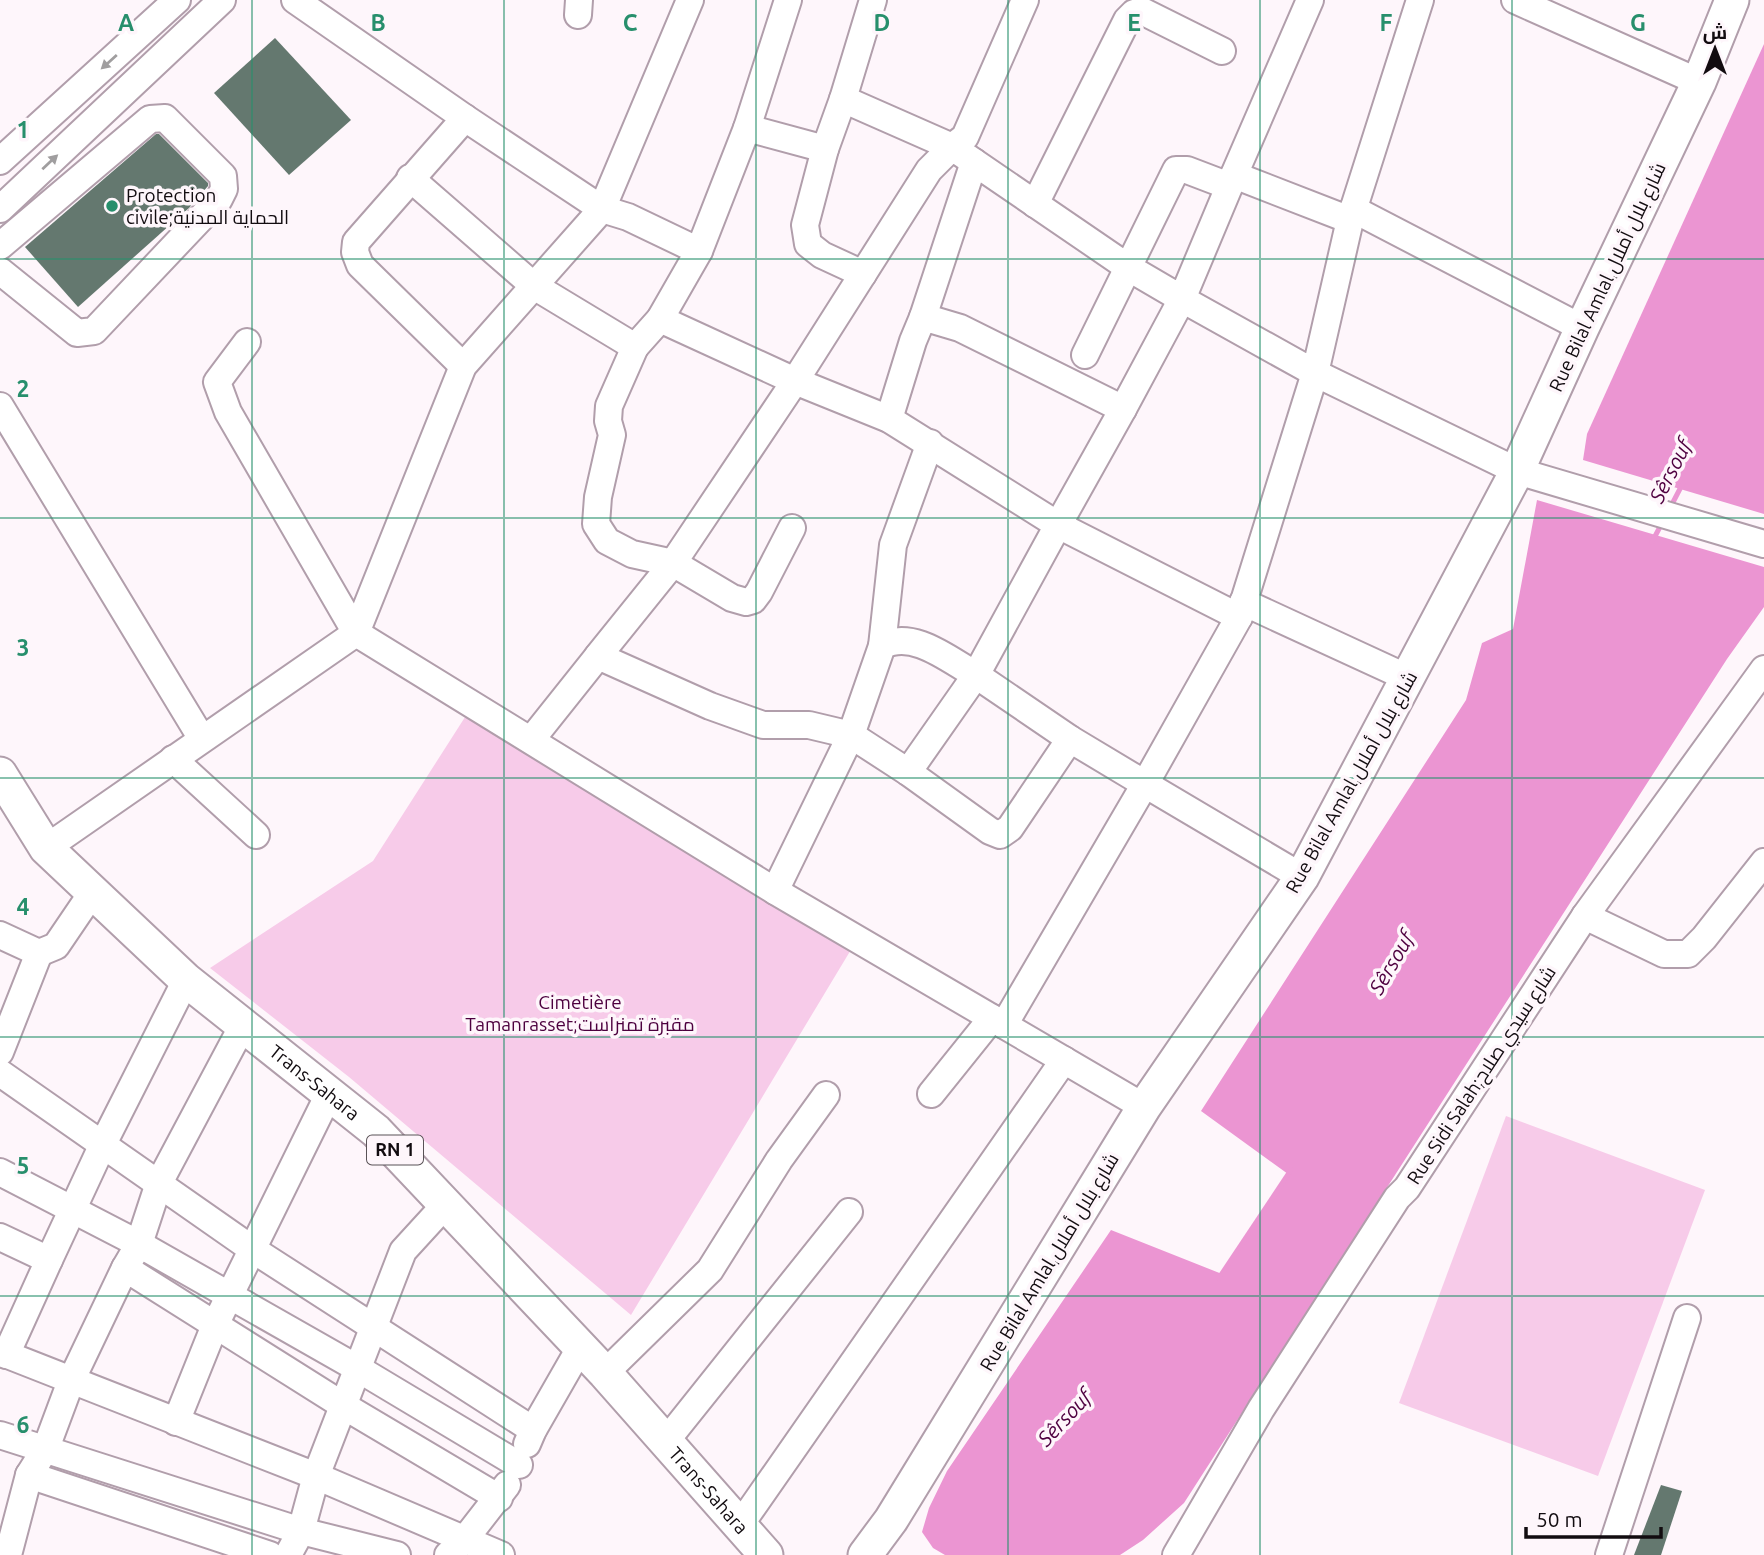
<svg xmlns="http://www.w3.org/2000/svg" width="1764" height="1555" viewBox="0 0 1764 1555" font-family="Ubuntu,Cairo,sans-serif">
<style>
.green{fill:#f7cbe9}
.water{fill:#eb95d2}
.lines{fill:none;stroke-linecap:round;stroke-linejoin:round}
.stream{stroke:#eb95d2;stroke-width:5}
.building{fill:#64786f}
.minor-casing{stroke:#b19eab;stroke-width:30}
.major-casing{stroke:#b19eab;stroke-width:37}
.minor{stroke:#fff;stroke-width:26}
.major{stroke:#fff;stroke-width:33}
.oneway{fill:#a09e9f}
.grid{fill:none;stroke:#278f6c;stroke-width:2;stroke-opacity:0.55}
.poi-dot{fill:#278f6c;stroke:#fef6fb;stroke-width:2.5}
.labels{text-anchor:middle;stroke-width:7;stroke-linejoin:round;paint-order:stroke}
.shield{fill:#fef6fb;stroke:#595256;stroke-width:2}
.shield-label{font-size:18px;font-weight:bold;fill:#120c10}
.poi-label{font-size:19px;fill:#120c10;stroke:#fef6fb;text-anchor:start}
.street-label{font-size:19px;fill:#120c10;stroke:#fef6fb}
.park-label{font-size:19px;fill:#4d003f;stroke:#fef6fb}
.water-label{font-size:21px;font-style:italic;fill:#4f0040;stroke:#fef6fb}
.grid-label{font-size:23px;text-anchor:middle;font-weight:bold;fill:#278f6c;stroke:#fef6fb;stroke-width:7;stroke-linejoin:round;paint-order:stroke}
</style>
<rect width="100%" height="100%" fill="#fef6fb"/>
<!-- green -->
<g class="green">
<polygon points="467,714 852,948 631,1315 349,1077 210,968 373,861"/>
<polygon points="1506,1116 1705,1190 1598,1476 1399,1403"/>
</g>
<!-- water -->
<g class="water">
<polygon points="1764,44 1764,514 1583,460 1587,434"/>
<polygon points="1537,500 1764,567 1764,607 1727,659 1184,1503 1143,1540 1120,1555 945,1555 933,1548 922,1532 929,1508 947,1471 1111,1230 1222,1274 1288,1174 1201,1111 1466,700 1482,643 1513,629"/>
</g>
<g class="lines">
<!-- stream -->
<g class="stream">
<polyline points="1670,508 1683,483"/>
<polyline points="1652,542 1662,523"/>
<polyline points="1219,1278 1291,1170"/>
</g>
</g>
<!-- building -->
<g class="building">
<polygon points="275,38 351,120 289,175 214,93"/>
<polygon points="156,134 159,134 208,183 208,186 189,208 78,307 25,247"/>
<polygon points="1661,1485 1682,1491 1661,1555 1634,1555"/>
</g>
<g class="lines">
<defs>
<g id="minor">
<polyline points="295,0 465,118 602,209 628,217 699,251 747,128 825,149 843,99"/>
<polyline points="873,0 843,99 952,147 965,137 1025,0"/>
<polyline points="1515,0 1699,82"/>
<polyline points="578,15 579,0"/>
<polyline points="747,128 788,0"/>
<polyline points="825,149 805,225 808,244 822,255 863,274"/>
<polyline points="0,161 177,0"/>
<polyline points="1234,175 1310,0"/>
<polyline points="410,178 534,286 635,347 660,319 699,251"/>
<polyline points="1035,204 1127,20 1134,13 1142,11 1222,51"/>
<polyline points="0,209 222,0"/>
<polyline points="1353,209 1582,328"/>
<polyline points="0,246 150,119 165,118 223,176 224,189 219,199 94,331 77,333 0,271"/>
<polyline points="923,317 974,162"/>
<polyline points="660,319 795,381 929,170 952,147 1129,268 1182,299 1234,175 1350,220"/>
<polyline points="247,342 217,382 228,412 356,633 463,366 602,209 690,0"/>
<polyline points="635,347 609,406 608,421 612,435 598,497 596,524 607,541 632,554 673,563 732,598 746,602 753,600 759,592 792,528"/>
<polyline points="1085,355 1176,170 1187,170 1229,186"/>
<polyline points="463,366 360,265 355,252 356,242 465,118"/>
<polyline points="0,406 202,739"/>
<polyline points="889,419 913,341 923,317 960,328 1123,409"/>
<polyline points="1243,602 1408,678"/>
<polyline points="1239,617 1058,525 1123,409 1182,299 1315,373 1350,220 1420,0"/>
<polyline points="882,646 893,545 930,443"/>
<polyline points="598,656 673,563 795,381 889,419 1058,525 976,675 1070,739 1145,784 1239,617 1315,373 1517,471 1764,544"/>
<polyline points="531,740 598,656 710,706 763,725 809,725 851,735 908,772 990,831 1000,835 1010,828 1070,739"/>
<polyline points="173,759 256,835"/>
<polyline points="46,848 356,633 775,891 1144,1107"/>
<path d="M775,891l76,-156 31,-89c31,-17 67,14 94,29l-68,97"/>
<polyline points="1585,916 1664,954 1688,954 1704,938 1764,862"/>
<polyline points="0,935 39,953 56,946 92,893"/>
<polyline points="1004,1025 1145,784 1302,877"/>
<polyline points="0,1052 39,953"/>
<polyline points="0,1073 252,1249 533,1430"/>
<polyline points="931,1094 992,1018"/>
<polyline points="0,1172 139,1244 159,1183 243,1025"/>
<polyline points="0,1237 49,1260 6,1355"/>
<polyline points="49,1260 103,1144 186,980"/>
<polyline points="125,1268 139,1244 357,1368 519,1465"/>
<polyline points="0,1352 316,1476 501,1555"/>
<polyline points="605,1373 710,1270 779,1160 826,1095"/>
<polyline points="176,1422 215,1325 329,1094"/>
<polyline points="0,1435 301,1531 397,1555"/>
<polyline points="666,1441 849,1212"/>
<polyline points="527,1444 533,1430 580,1348"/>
<polyline points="29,1475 270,1555"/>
<polyline points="740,1525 1064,1060"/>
<polyline points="8,1555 29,1475 46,1448 71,1381 125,1268 344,1406 499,1498"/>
<polyline points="288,1555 301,1531 316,1476 403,1251 446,1204"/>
<polyline points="448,1555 465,1539 507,1485"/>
<polyline points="1176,1555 1261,1409 1397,1198 1407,1188 1585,916 1764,669"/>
<polyline points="1609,1555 1687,1318"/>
</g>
<g id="major">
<path id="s1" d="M0,774l46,74 140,132 190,151 229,242 161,182"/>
<polyline points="865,1555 891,1520 1144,1107 1302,877 1517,471 1582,328 1699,82 1732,0"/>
</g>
</defs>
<!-- minor casing -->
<use href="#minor" class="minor-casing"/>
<!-- major casing -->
<use href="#major" class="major-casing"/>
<!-- minor -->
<use href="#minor" class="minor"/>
<!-- major -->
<use href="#major" class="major"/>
</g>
<!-- one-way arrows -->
<defs><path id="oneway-solid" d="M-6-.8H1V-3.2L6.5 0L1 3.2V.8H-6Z" transform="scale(1.75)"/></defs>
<g class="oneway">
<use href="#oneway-solid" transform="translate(109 62) rotate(138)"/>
<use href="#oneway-solid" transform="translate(50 162) rotate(-43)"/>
</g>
<!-- grid -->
<path class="grid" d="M252,0v1555M504,0v1555M756,0v1555M1008,0v1555M1260,0v1555M1512,0v1555M0,259h1764M0,518h1764M0,778h1764M0,1037h1764M0,1296h1764"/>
<!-- markers -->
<circle class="poi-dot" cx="112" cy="206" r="7"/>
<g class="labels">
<!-- shield labels -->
<rect class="shield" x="367" y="1135.5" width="56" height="29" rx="5"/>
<g class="shield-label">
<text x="395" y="1156">RN 1</text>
</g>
<!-- poi labels -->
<g class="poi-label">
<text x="126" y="202">Protection<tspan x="126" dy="22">civile;الحماية المدنية</tspan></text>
</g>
<!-- street labels -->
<g class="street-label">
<text transform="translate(1607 277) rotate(-65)" y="7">Rue Bilal Amlal,شارع بلال أملال</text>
<text transform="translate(1351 782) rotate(-61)" y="7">Rue Bilal Amlal,شارع بلال أملال</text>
<text transform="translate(1481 1075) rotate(-57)" y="7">Rue Sidi Salah;شارع سيدي صلاح</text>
<text dy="7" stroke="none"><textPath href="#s1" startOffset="444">Trans-Sahara</textPath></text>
<text transform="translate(1049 1262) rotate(-59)" y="7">Rue Bilal Amlal,شارع بلال أملال</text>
<text dy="7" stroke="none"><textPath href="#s1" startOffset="1012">Trans-Sahara</textPath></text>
</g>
<!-- park labels -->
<g class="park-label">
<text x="580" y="1009">Cimetière<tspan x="580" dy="22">Tamanrasset;مقبرة تمنراست</tspan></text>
</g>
<!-- water labels -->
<g class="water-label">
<text transform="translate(1671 471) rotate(-63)" y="7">Sêrsouf</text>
<text transform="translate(1392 963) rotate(-60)" y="7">Sêrsouf</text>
<text transform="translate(1065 1418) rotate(-47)" y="7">Sêrsouf</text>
</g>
</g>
<g class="grid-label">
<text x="126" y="31">A</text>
<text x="378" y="31">B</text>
<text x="630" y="31">C</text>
<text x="882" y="31">D</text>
<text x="1134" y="31">E</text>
<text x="1386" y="31">F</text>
<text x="1638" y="31">G</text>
<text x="23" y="138">1</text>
<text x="23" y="397">2</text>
<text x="23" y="656">3</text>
<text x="23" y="915">4</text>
<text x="23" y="1174">5</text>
<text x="23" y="1433">6</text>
</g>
<!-- north arrow -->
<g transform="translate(1715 49)" stroke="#fef6fb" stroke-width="5" paint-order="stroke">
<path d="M0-5L12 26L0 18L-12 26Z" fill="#120c10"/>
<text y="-10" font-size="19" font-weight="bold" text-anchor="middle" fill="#120c10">ش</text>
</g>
<!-- scale -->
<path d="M1526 1527v10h135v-10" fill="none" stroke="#120c10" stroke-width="3.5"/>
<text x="1536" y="1527" font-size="21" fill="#120c10" stroke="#fef6fb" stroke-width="5" paint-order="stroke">50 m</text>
</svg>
